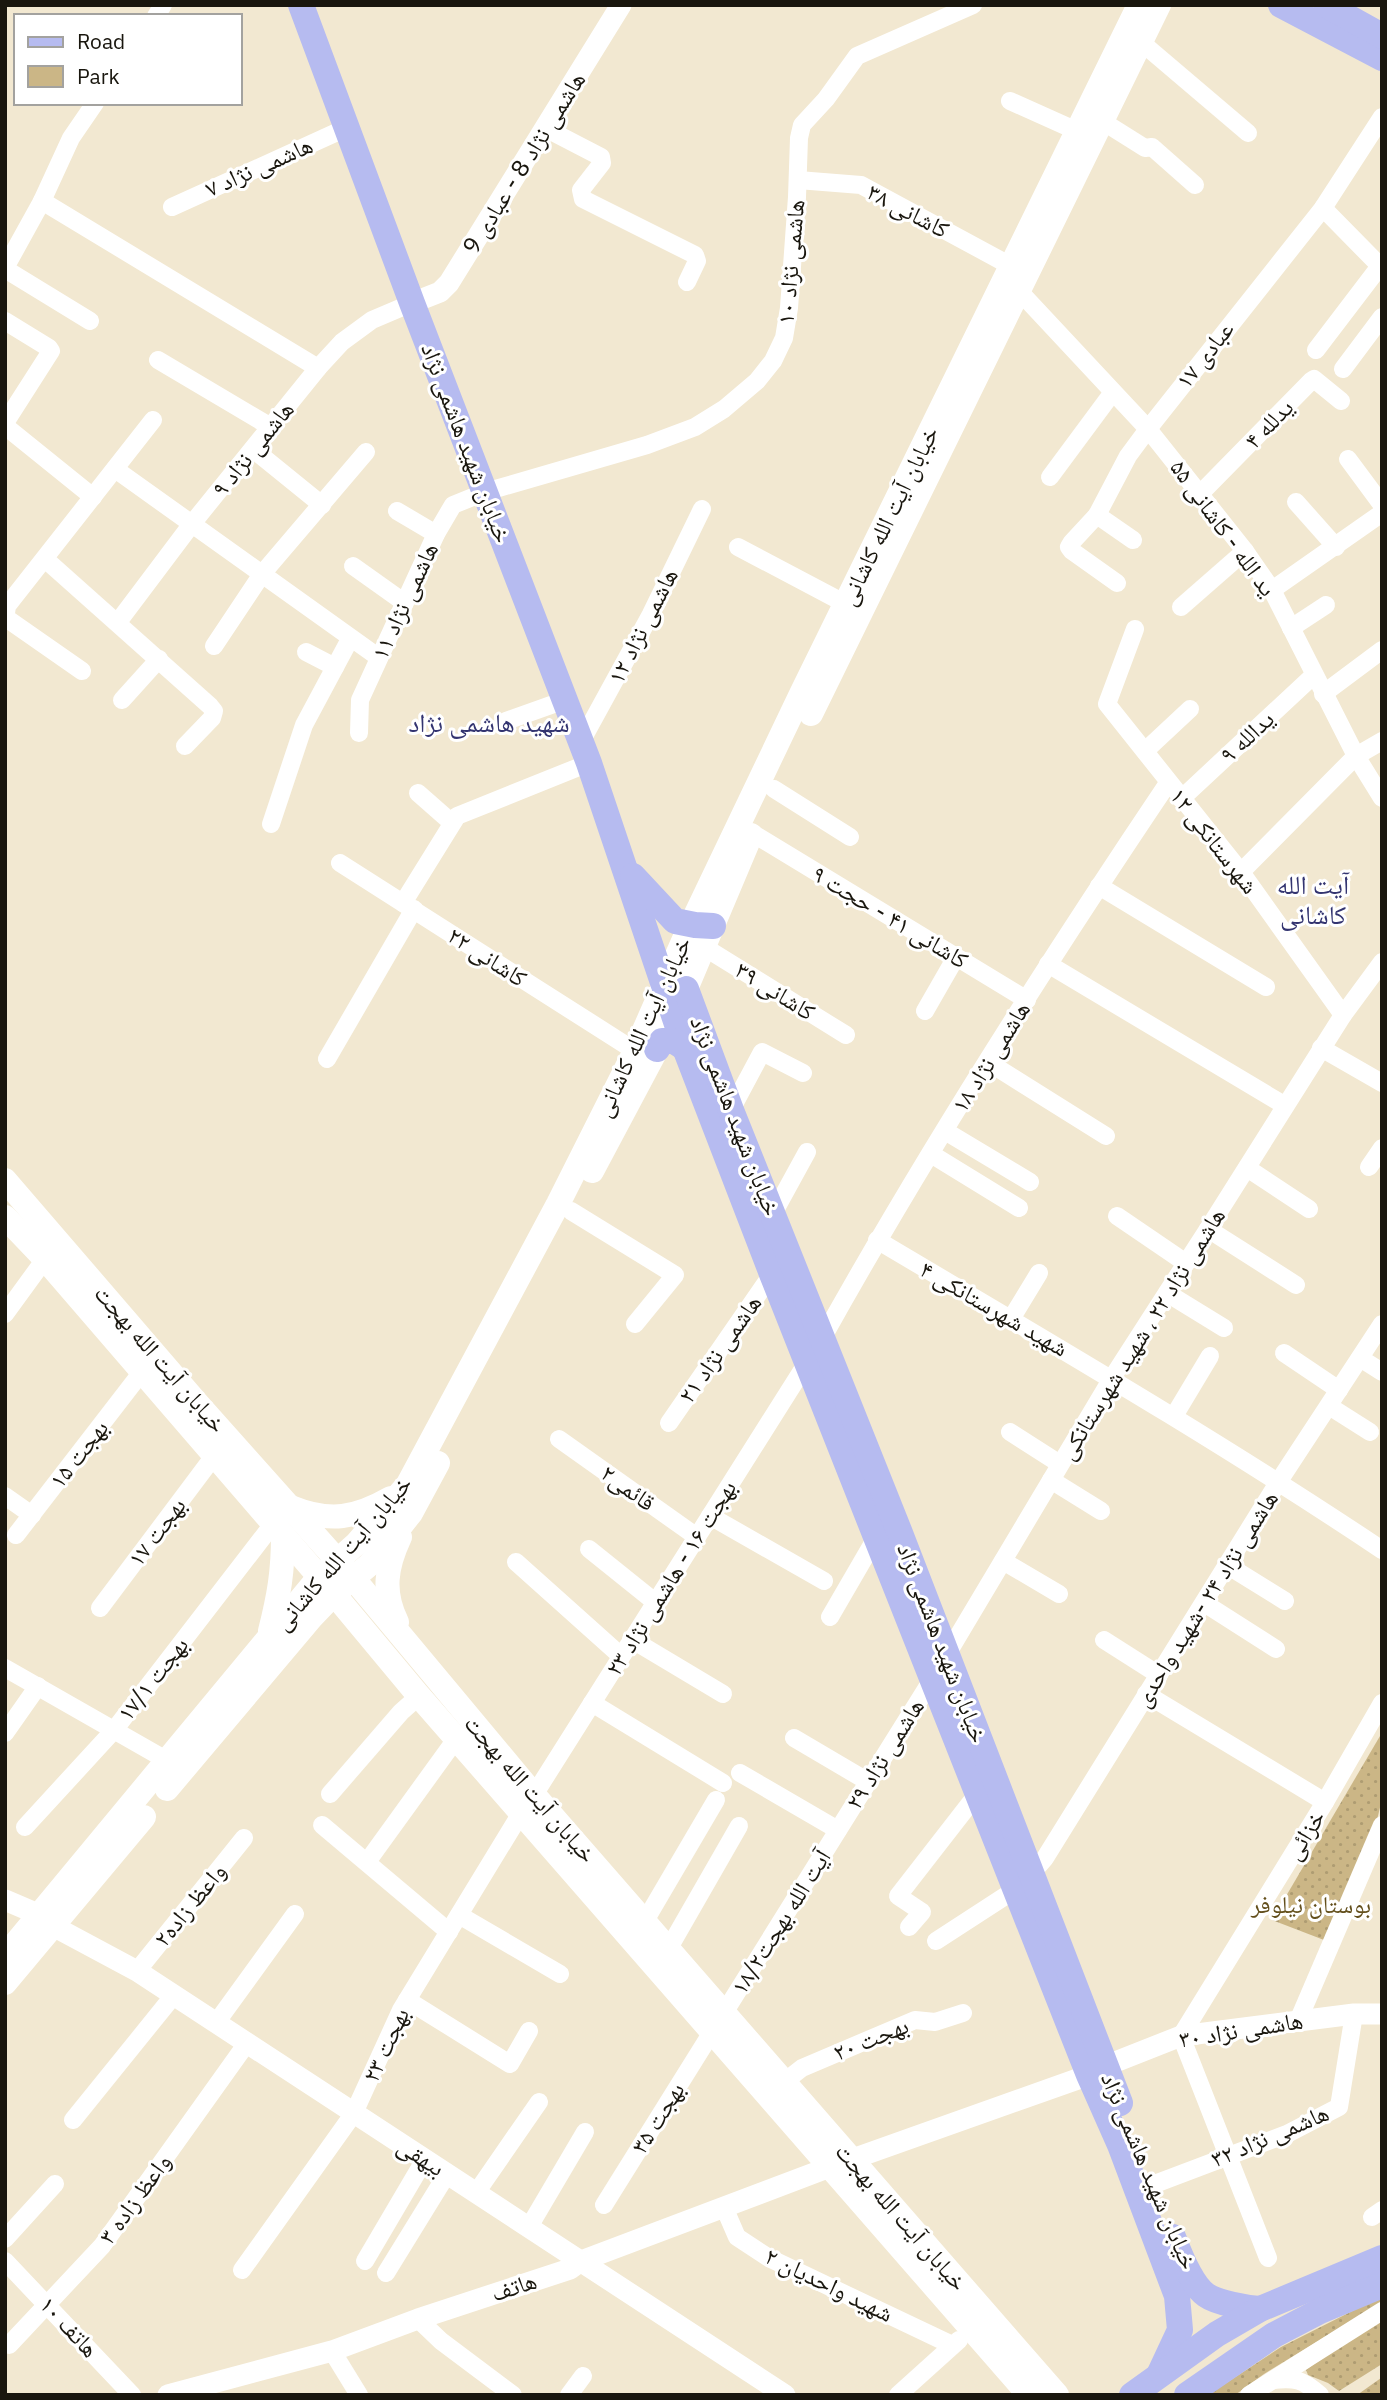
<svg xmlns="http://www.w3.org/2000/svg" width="1387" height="2400" viewBox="0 0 1387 2400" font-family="'IBM Plex Sans','Noto Naskh Arabic',sans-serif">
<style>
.green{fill:url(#green-dots)}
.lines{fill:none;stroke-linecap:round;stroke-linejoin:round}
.minor{stroke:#fff;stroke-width:18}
.tertiary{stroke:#fff;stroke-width:21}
.secondary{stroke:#fff;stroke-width:24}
.primary{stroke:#b6bbf0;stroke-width:26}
.labels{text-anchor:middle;stroke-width:6;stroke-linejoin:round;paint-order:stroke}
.street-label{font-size:24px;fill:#19160e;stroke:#fff}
.park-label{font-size:24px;fill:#634f1c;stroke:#fff}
.neighbourhood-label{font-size:26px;fill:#333470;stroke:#fff}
</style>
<defs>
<pattern id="green-dots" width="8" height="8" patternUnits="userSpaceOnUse" patternTransform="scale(1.75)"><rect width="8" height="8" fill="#cbb686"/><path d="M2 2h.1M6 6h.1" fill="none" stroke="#ae9c72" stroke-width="1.8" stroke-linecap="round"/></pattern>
</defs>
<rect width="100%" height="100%" fill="#f2e8d1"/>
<!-- green -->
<g class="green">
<polygon points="1380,1736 1382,1799 1377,1820 1324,1940 1272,1920"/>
<polygon points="1382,2296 1382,2302 1264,2374 1235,2395 1208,2395 1281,2347"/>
<polygon points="1382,2320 1382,2364 1339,2391 1328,2383 1308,2375 1306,2370 1314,2364"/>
<polygon points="1381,2378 1382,2395 1357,2395"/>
</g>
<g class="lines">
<!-- minor -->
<g class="minor">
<polyline points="156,16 163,5"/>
<polyline points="1141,42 1248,133"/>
<polyline points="1010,101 1077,131"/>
<polyline points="1102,121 1145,148 1152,147 1195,185"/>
<polyline points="545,128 601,157 602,163 581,190 583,199 695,255 697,261 687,282"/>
<polyline points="798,180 861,185 1011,266"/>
<polyline points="42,201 318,368"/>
<polyline points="172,207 346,128"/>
<polyline points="1323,208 1382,268"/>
<polyline points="5,268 42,201 71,138 95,103"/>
<polyline points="5,269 90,321"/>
<polyline points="1019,291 1148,429 1245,551 1272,590 1356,756 1382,798"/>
<polyline points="5,321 49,348 51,351 5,423"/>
<polyline points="1316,350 1380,266"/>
<polyline points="158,360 271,427"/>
<polyline points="1343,369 1382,317"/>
<polyline points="5,426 93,497"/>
<polyline points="253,449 322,505"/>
<polyline points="1348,459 1382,505"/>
<polyline points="115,469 378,657"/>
<polyline points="1050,477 1113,392"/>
<polyline points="1200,494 1311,381 1314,379 1341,401"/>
<polyline points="1296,502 1336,547"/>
<polyline points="397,511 436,534"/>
<polyline points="1097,515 1133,540"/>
<polyline points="738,547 846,604"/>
<polyline points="45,559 210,706 214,711 212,718 185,746"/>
<polyline points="353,566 405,603"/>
<polyline points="1117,583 1072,551 1069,547 1072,542 1097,515 1128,456 1148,429 1323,208 1382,117"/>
<polyline points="1272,590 1382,513"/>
<polyline points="1181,607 1245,551"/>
<polyline points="6,618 82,671"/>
<polyline points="5,620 7,606 153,420"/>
<polyline points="118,622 191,525 318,368 342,342 372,320 412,303"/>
<polyline points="1291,628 1326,605"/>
<polyline points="1135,629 1107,704 1241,872 1343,1015"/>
<polyline points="214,646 262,574 366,452"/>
<polyline points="306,652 335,667"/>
<polyline points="1323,694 1382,650"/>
<polyline points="122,700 159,659"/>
<polyline points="506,721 565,700"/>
<polyline points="359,733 360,700 436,534 453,505 485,492 647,445 695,427 724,409 757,381 773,361 784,338 789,308 797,197 799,138 802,125 826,99 857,56 973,5"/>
<polyline points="581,742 651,614 702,509"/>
<polyline points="1145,751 1190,709"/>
<polyline points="774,789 850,837"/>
<polyline points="418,793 451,822"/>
<polyline points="1181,799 1314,675"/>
<polyline points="271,824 304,725 350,639"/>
<polyline points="752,833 1027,1000"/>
<polyline points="340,863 635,1051"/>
<polyline points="1241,872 1356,756 1382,741"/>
<polyline points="1099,886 1266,987"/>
<polyline points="403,903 457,816 589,763"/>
<polyline points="704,947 846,1035"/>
<polyline points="1048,964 1284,1105"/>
<polyline points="925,1011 956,957"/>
<polyline points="1321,1048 1382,1083"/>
<polyline points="327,1059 414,909"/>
<polyline points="988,1062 1106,1136"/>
<polyline points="731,1110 762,1052 803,1073"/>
<polyline points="945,1131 1030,1182"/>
<polyline points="931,1154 1019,1208"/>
<polyline points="1369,1167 1382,1148"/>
<polyline points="1247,1168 1309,1209"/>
<polyline points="571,1211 675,1275 635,1324"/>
<polyline points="773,1214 807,1152"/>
<polyline points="1117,1216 1186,1263"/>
<polyline points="1208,1229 1296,1285"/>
<path d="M877,1240c170,101 341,200 505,310"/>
<polyline points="1167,1293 1224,1328"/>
<polyline points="5,1314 45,1259"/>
<polyline points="1011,1319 1039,1273"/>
<path d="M823,1337c106,-190 224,-374 345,-554"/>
<polyline points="1284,1353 1339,1390"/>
<polyline points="1360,1358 1382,1372"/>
<polyline points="1329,1406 1370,1432"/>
<polyline points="1174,1416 1210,1356"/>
<polyline points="669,1423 772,1274"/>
<polyline points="1010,1432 1060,1464"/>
<polyline points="559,1439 697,1537"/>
<polyline points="1051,1480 1101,1511"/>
<polyline points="5,1496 32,1515"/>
<polyline points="710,1516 824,1581"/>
<polyline points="16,1535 141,1373"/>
<polyline points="589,1549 655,1602"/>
<polyline points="1003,1561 1059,1594"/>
<polyline points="516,1562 621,1656"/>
<polyline points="1227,1565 1285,1601"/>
<polyline points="1204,1603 1276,1649"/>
<polyline points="100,1608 214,1456"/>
<polyline points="830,1617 877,1536"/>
<polyline points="631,1639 723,1694"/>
<polyline points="1104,1640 1159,1675"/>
<polyline points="5,1668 168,1761"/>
<polyline points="1146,1694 1325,1802"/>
<polyline points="592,1703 723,1783"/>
<polyline points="5,1733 38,1686"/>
<polyline points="794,1738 867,1781"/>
<polyline points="740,1773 838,1830"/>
<polyline points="330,1794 401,1712 419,1696"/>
<polyline points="534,1795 808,1361"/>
<polyline points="322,1825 449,1932"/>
<polyline points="25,1827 115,1729 273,1524"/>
<polyline points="367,1862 456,1739"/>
<polyline points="1032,1873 1045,1858 1279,1481 1382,1324"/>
<polyline points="459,1915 560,1974"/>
<polyline points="645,1921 716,1800"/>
<polyline points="909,1927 922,1912 898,1896 978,1793"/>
<polyline points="936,1941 1016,1889"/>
<polyline points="669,1948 739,1826"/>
<polyline points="137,1971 244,1838"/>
<polyline points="407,2000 510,2064 529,2031"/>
<polyline points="724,2013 933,1678 1112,1378 1208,1229 1343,1015 1382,962"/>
<polyline points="1298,2021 1382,1825"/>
<polyline points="216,2023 295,1914"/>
<polyline points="784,2082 802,2068 915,2020 935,2022 963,2013"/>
<polyline points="73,2120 174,1995"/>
<polyline points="1152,2185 1287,2134 1339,2107 1354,2014"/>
<polyline points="476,2193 539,2102"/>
<polyline points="604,2205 712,2032"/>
<polyline points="724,2207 737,2237 769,2258 952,2345"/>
<polyline points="1372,2217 1382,2210"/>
<polyline points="529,2227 585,2132"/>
<polyline points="5,2239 55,2184"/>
<polyline points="1268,2258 1181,2036 1325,1802 1382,1703"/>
<polyline points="5,2261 132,2395"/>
<polyline points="365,2261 425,2159"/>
<polyline points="242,2270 354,2113 401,2010 521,1813"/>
<polyline points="386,2273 447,2174"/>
<polyline points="418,2319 441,2341 513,2395"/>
<polyline points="9,2345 102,2246 247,2043"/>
<polyline points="332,2351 359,2395"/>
<path d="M1273,2380c23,-2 29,-1 47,15"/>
<polyline points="569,2395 583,2376"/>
<polyline points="898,2395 959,2340"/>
<polyline points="1249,2395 1382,2311"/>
</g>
<!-- tertiary -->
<g class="tertiary">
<polyline points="412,303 440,292 449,283 621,5"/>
<polyline points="5,1900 40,1915 53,1926 137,1971 785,2395"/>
<polyline points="1105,2066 1181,2036 1354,2014 1382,2014"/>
<polyline points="168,2395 332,2351 418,2319 570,2269 581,2261 830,2167 1089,2075"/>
</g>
<!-- secondary -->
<g class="secondary">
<polyline points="811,714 1159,5"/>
<polyline points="686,989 751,835"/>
<polyline points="592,1171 667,1030"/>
<polyline points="5,1180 197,1403 353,1578 534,1795 1057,2395"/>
<polyline points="5,1217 45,1259 334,1594 419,1696 1029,2395"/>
<path d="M291,1507c39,16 65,11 100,-9"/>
<path d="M397,1622c-15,-30 -11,-55 3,-85"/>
<path d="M270,1631c9,-36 13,-59 13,-96"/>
<polyline points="167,1789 311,1618 334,1594 369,1565 385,1546 411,1513 438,1463"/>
<polyline points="5,1956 319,1577 356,1544 408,1484 558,1204 635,1051 684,939 801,694 1139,5"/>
<polyline points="5,1983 144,1817"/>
</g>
<!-- primary -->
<g class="primary">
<polyline points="301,5 412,303 589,763 685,1048 772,1274 1089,2075 1120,2145 1177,2296 1180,2330 1159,2375"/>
<polyline points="1281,5 1382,58"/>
<polyline points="1326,5 1382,36"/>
<polyline points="633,876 675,921 695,925 713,926"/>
<polyline points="686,989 731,1110 900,1533 1120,2103"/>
<polyline points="657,1049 662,1041 674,1041 685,1048"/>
<path d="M1173,2237c6,16 19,48 33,58 11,8 41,13 54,14"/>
<polyline points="1132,2395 1217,2334 1260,2309 1382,2258"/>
<polyline points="1187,2395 1274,2335 1320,2311 1382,2285"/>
</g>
</g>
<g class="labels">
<!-- street labels -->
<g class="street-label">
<text transform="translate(524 163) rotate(-58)" y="8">هاشمی نژاد 8 - عبادی 9</text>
<text transform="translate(259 167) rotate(-24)" y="8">هاشمی نژاد ۷</text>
<text transform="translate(908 211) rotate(28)" y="8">کاشانی ۳۸</text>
<text transform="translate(791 262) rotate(-85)" y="8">هاشمی نژاد ۱۰</text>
<text transform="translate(1205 355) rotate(-52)" y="8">عبادی ۱۷</text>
<text transform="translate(1269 424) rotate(-46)" y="8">یدلله ۴</text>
<text transform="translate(466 443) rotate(69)" y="8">خیابان شهید هاشمی نژاد</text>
<text transform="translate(253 449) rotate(-51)" y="8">هاشمی نژاد ۹</text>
<text transform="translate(889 516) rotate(-64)" y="8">خیابان آیت الله کاشانی</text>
<text transform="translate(1223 528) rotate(54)" y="8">ید الله - کاشانی ۵۵</text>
<text transform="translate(405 601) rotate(-65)" y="8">هاشمی نژاد ۱۱</text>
<text transform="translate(643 626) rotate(-63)" y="8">هاشمی نژاد ۱۲</text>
<text transform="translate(1247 737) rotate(-43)" y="8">یدالله ۹</text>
<text transform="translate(1214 841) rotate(52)" y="8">شهرستانکی ۱۲</text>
<text transform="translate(890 917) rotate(31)" y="8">کاشانی ۴۱ - حجت ۹</text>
<text transform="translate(487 957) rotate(33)" y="8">کاشانی ۲۲</text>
<text transform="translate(775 991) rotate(32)" y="8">کاشانی ۳۹</text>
<text transform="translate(643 1027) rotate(-65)" y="8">خیابان آیت الله کاشانی</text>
<text transform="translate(991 1057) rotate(-58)" y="8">هاشمی نژاد ۱۸</text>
<text transform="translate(735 1116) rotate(69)" y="8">خیابان شهید هاشمی نژاد</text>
<text transform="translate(994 1309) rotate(30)" y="8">شهید شهرستانکی ۴</text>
<text transform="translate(1142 1334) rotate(-58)" y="8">هاشمی نژاد ۲۲ ، شهید شهرستانکی</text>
<text transform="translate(720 1349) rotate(-55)" y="8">هاشمی نژاد ۲۱</text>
<text transform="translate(160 1359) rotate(49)" y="8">خیابان آیت الله بهجت</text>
<text transform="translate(79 1454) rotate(-52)" y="8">بهجت ۱۵</text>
<text transform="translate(628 1488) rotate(36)" y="8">قائمی۲</text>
<text transform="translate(157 1532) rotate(-53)" y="8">بهجت ۱۷</text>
<text transform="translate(343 1553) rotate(-49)" y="8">خیابان آیت الله کاشانی</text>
<text transform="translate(671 1578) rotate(-58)" y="8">بهجت ۱۶ - هاشمی نژاد ۲۳</text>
<text transform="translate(1206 1599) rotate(-58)" y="8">هاشمی نژاد ۲۴ -شهید واحدی</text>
<text transform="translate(942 1643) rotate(69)" y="8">خیابان شهید هاشمی نژاد</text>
<text transform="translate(153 1679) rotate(-52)" y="8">بهجت ۱۷/۱</text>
<text transform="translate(885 1754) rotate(-58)" y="8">هاشمی نژاد ۲۹</text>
<text transform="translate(530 1789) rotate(49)" y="8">خیابان آیت الله بهجت</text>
<text transform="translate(1305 1835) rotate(-58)" y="8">خزائی</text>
<text transform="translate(190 1905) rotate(-51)" y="8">واعظ زاده۲</text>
<text transform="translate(781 1922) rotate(-58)" y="8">آیت الله بهجت۱۸/۲</text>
<text transform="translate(1241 2030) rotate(-9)" y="8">هاشمی نژاد ۳۰</text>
<text transform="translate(871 2039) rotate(-22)" y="8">بهجت ۲۰</text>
<text transform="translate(386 2045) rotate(-65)" y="8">بهجت ۲۳</text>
<text transform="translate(658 2118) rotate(-58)" y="8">بهجت ۳۵</text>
<text transform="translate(1270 2136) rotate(-23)" y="8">هاشمی نژاد ۳۲</text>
<text transform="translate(421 2157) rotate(33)" y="8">بیهقی</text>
<text transform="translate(1149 2171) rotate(67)" y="8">خیابان شهید هاشمی نژاد</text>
<text transform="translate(135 2199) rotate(-54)" y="8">واعظ زاده ۳</text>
<text transform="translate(901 2217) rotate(49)" y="8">خیابان آیت الله بهجت</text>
<text transform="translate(829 2285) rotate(26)" y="8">شهید واحدیان ۲</text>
<text transform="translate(514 2287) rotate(-18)" y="8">هاتف</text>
<text transform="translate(69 2327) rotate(47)" y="8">هاتف ۱۰</text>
</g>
<!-- park labels -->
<g class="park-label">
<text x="1311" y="1913">بوستان نیلوفر</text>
</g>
<!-- neighbourhood labels -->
<g class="neighbourhood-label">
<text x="489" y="732">شهید هاشمی نژاد</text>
<text x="1313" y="894">آیت الله<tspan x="1313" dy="30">کاشانی</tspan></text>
</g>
</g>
<!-- border -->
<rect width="1387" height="2400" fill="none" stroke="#19160e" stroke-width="14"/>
<!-- legend -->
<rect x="14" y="14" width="228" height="91" fill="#ffffff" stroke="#a3a29f" stroke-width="2"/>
<rect x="28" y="37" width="35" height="10" fill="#b6bbf0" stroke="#a3a29f" stroke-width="2"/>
<text x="77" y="49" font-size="21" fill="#19160e">Road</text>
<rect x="28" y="66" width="35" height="21" fill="#cbb686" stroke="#a3a29f" stroke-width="2"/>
<text x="77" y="84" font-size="21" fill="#19160e">Park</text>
</svg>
